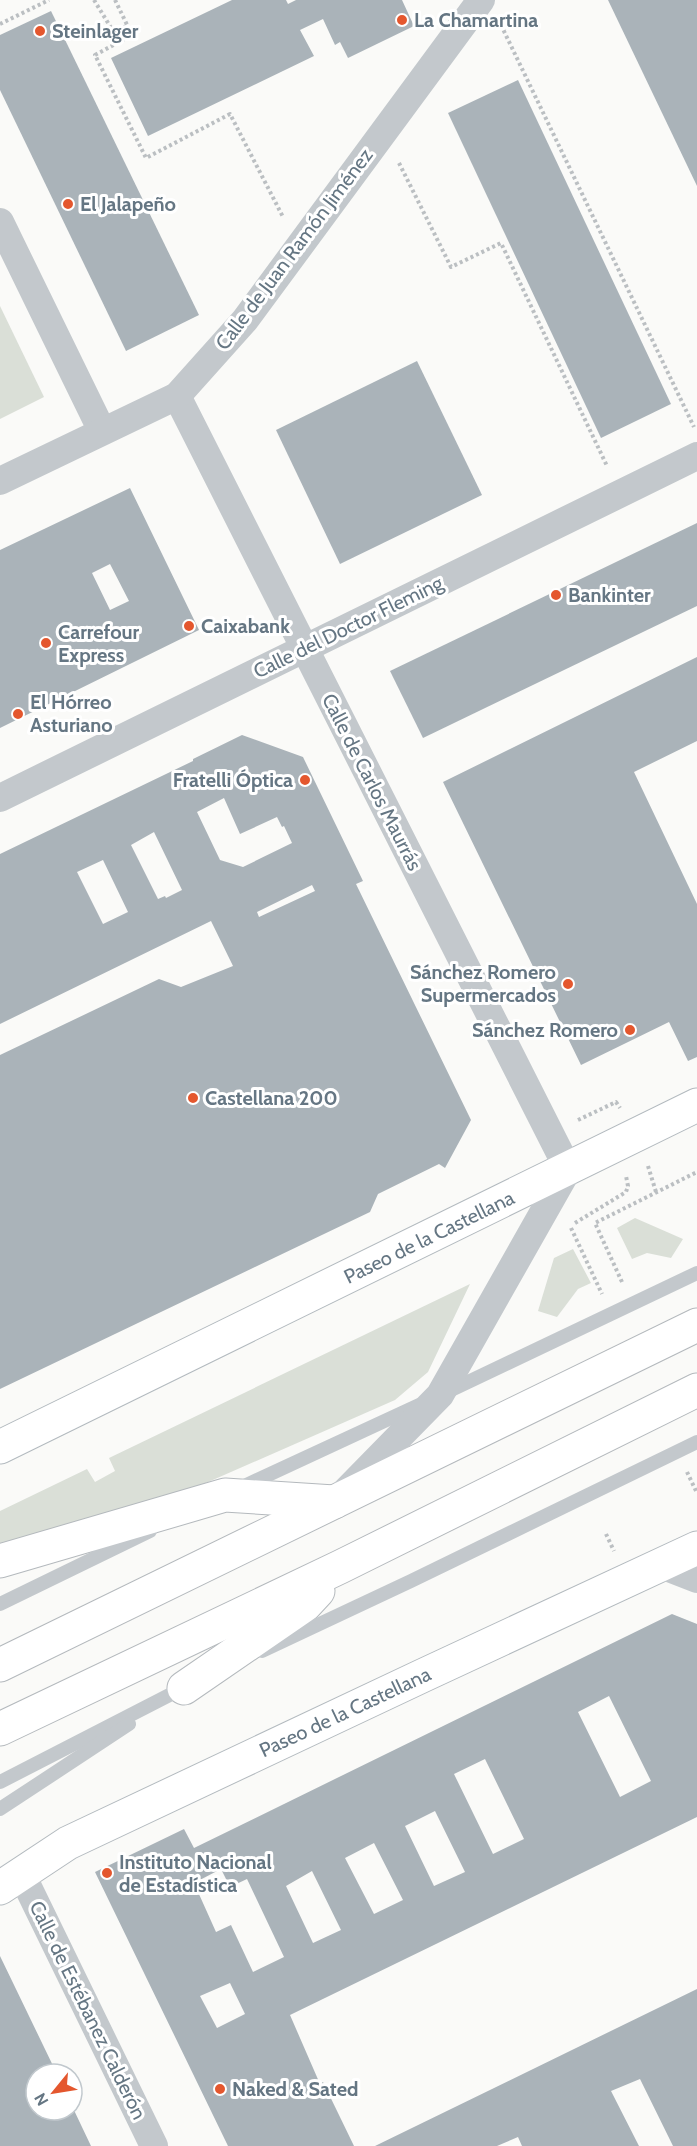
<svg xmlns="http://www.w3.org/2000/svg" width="697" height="2146" viewBox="0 0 697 2146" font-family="Cabin,sans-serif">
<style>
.green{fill:#dadfd7}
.building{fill:#aab3b9;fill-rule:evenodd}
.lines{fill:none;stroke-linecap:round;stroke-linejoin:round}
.secondary-casing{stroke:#b3babf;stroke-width:35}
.trunk-casing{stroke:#b4b9bd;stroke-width:35}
.path{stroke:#bbbfc2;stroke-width:4;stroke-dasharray:3 3;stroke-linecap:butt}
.service{stroke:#c3c8cc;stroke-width:14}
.minor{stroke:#c3c8cc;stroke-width:28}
.secondary{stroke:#fff;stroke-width:33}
.trunk{stroke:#fff;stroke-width:33}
.poi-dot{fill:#e4572e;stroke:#fff;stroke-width:2}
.labels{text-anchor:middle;stroke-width:6;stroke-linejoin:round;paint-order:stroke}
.poi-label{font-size:20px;font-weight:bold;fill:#657683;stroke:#fff;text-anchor:start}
.street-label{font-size:20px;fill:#657683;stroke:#fff}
</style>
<rect width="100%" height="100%" fill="#fafaf8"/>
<!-- green -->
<g class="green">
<polygon points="0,306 44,397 0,419"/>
<polygon points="635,1218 683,1239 671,1258 647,1253 632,1259 617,1228"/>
<polygon points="573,1249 591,1283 578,1289 557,1317 538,1311 554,1258"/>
<polygon points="470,1284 428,1372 395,1400 149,1508 0,1545 0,1511 87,1469 95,1482 115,1471 109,1458"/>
</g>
<!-- building -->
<g class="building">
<polygon points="232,0 286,0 288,4 296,0 402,0 414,26 348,58 340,42 335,45 323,19 300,30 314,56 148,136 111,58"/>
<polygon points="608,0 697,0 697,186"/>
<polygon points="51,11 199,315 126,351 0,90 0,35"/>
<polygon points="518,80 671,404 601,438 448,113"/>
<polygon points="417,361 482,495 340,564 276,430"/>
<path d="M130,488l69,142 -199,98v-178zM110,564l19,37 -19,9 -18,-37z"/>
<polygon points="697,523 697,606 423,738 390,671"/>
<polygon points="697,657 697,741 634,772 697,904 697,1057 688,1061 669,1022 581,1065 443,782"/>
<path d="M242,735l61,22 60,124 -7,3 115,236 -26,48 -6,-4 -61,30 -8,18 -370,177v-334l159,-76 22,8 52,-21 -22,-45 -211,103v-170l193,-93v-2zM224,798l16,36 37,-17 5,10 2,-1 8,17 -49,24 -23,-7 -23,-48zM154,832l28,58 -16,8 -1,-2 -7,3 -27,-54zM103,860l25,52 -25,12 -26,-52zM312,885l3,6 -56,26 -2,-5z"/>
<path d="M672,1614l25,10v193l-407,198 30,69 3,-2 31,64h-126l-133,-274 89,-43 10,19zM609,1696l42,85 -31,16 -42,-85zM485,1759l39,80 -31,15 -39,-80zM435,1811l30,61 -31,14 -29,-60zM374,1843l29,57 -29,14 -29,-56zM221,1869l9,18 17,-8 37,78 -31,15 -22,-47 -15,7 -22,-49zM312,1871l29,59 -28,13 -27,-57zM230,1983l15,31 -28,14 -17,-32z"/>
<polygon points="0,1956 57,2074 36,2074 36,2110 72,2110 72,2106 91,2146 0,2146"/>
<polygon points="697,1989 697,2146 673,2146 640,2079 611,2091 639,2146 522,2146 518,2137 497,2146 375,2146"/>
</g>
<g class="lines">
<defs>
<g id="secondary">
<polyline points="0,1447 697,1105"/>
<polyline points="0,1888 68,1843 424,1675 697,1548"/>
</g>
<g id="trunk">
<polyline points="0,1561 225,1495 334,1502"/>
<polyline points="0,1665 697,1325"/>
<polyline points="184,1688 305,1605 318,1591"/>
<polyline points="0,1729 340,1567 697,1390"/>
</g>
</defs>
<!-- secondary casing -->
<use href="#secondary" class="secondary-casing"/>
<!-- trunk casing -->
<use href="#trunk" class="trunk-casing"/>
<!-- path -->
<g class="path">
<polyline points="94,0 113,31 127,26"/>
<polyline points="115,0 132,35 95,55 146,158 230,114 283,217"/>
<polyline points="0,24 49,0"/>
<polyline points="501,25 694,427"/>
<polyline points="399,163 451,267 501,243 607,466"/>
<polyline points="578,1120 616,1102 620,1108"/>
<polyline points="648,1166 656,1192"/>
<polyline points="575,1223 626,1192 628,1186 626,1176"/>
<polyline points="571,1228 602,1294"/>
<polyline points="622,1282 595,1223 697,1172"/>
<polyline points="687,1472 697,1493"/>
<polyline points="606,1534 614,1551"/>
</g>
<!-- service -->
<g class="service">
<polyline points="447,1392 697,1273"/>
<polyline points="240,1488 419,1405"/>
<polyline points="0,1604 150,1531"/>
<polyline points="262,1651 411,1581 697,1442"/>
<polyline points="0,1782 185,1687"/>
<polyline points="0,1809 129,1724"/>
</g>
<!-- minor -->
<g class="minor">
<polyline points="0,222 102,431"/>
<polyline points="177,396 568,1169 440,1395 345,1492"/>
<polyline points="0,481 177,396 245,320 481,0"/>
<polyline points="0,798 697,456"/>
<polyline points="661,1565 697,1579"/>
<polyline points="22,1875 154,2146"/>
</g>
<!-- secondary -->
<use href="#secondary" class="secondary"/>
<!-- trunk -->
<use href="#trunk" class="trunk"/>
</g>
<!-- markers -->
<g class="poi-dot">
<circle cx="402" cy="20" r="6"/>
<circle cx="40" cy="31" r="6"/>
<circle cx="68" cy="204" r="6"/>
<circle cx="556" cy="595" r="6"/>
<circle cx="189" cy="626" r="6"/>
<circle cx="46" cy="643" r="6"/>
<circle cx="18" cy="714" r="6"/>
<circle cx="305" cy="780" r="6"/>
<circle cx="568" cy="984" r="6"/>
<circle cx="630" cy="1030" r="6"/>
<circle cx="193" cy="1098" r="6"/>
<circle cx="107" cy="1873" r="6"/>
<circle cx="220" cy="2089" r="6"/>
</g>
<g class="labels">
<!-- poi labels -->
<g class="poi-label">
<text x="414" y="27">La Chamartina</text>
<text x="52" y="38">Steinlager</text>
<text x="80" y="211">El Jalapeño</text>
<text x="568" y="602">Bankinter</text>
<text x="201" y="633">Caixabank</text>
<text x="58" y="639">Carrefour<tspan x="58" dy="23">Express</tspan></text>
<text x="30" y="709">El Hórreo<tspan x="30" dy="23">Asturiano</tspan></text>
<text x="293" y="787" text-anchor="end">Fratelli Óptica</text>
<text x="556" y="979" text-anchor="end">Sánchez Romero<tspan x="556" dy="23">Supermercados</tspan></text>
<text x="618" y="1037" text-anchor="end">Sánchez Romero</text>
<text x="205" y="1105">Castellana 200</text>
<text x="119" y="1869">Instituto Nacional<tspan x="119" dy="23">de Estadística</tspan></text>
<text x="232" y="2096">Naked &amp; Sated</text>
</g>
<!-- street labels -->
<g class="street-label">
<text transform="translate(294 249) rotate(-53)" y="7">Calle de Juan Ramón Jiménez</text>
<text transform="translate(348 627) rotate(-26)" y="7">Calle del Doctor Fleming</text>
<text transform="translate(372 782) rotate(63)" y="7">Calle de Carlos Maurrás</text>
<text transform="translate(429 1237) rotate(-26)" y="7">Paseo de la Castellana</text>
<text transform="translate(345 1712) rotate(-25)" y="7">Paseo de la Castellana</text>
<text transform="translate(88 2010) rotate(64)" y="7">Calle de Estébanez Calderón</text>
</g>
</g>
<!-- north arrow -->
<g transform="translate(54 2092) rotate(240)"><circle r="28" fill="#ffffff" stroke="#c1c8cd" stroke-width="1.5"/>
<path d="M0-4.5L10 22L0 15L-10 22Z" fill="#e4572e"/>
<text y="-9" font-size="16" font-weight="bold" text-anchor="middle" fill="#657683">N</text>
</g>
</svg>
